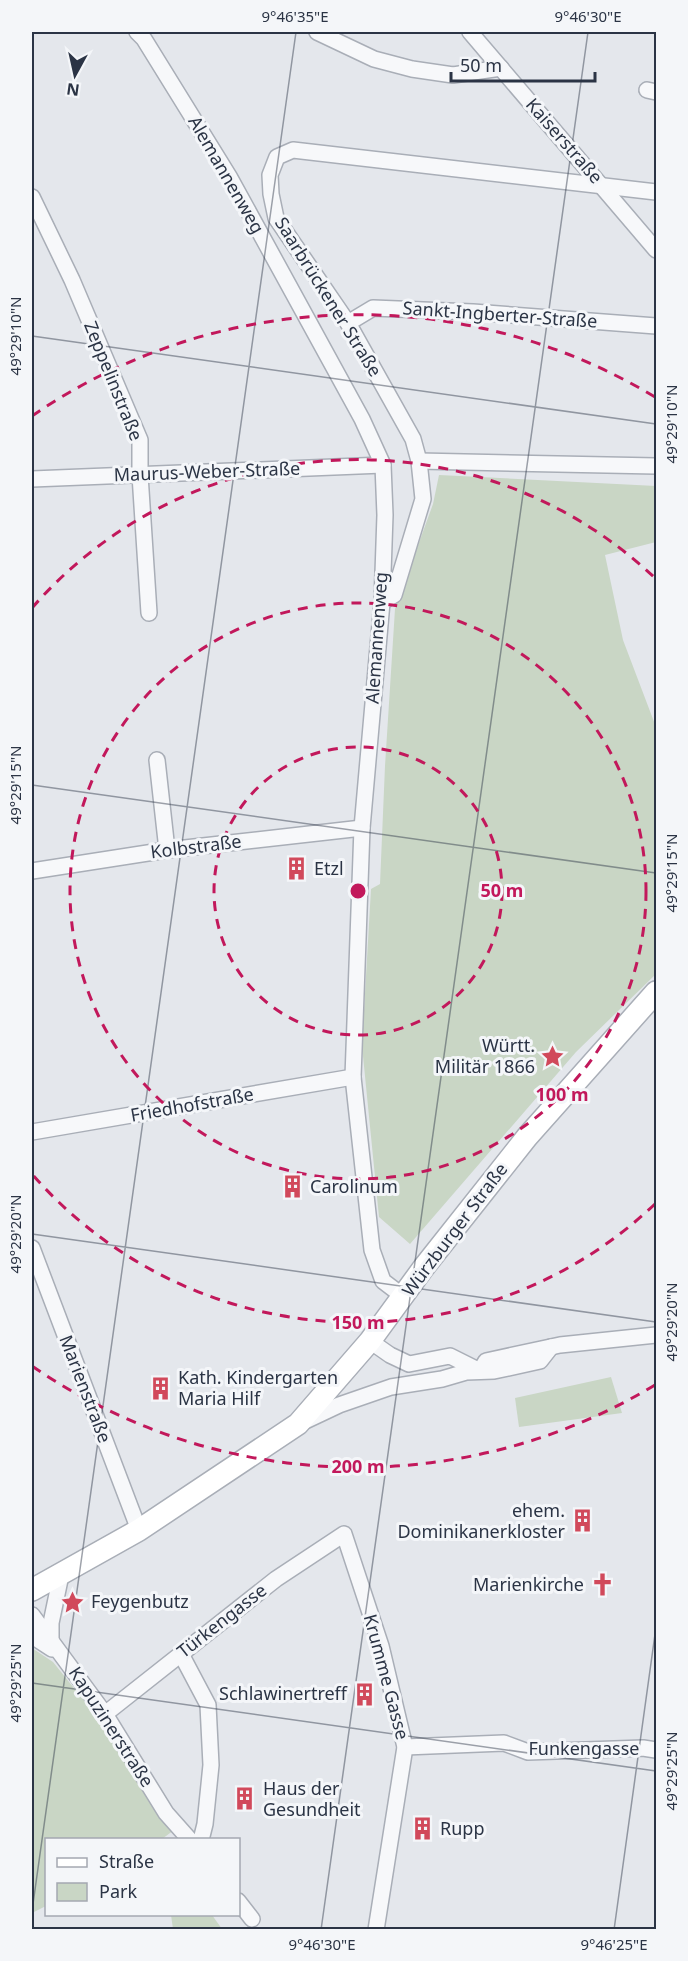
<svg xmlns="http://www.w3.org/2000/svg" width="688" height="1961" viewBox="0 0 688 1961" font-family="'Noto Sans',sans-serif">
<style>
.green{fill:#c9d6c5}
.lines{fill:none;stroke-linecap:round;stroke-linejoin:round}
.street-casing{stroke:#a9aeb7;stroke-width:18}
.secondary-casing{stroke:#a9aeb7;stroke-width:24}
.street{stroke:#f7f8fa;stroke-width:15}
.secondary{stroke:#fff;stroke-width:21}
.ticks{fill:none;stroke:#2b3445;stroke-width:1.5;stroke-opacity:0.45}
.ring{fill:none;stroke:#c2185b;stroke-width:3;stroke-dasharray:10 8}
.labels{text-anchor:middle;stroke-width:6;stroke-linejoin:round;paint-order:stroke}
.street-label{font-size:18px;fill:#2b3445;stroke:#f4f6f9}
.poi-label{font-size:18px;fill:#2b3445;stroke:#f4f6f9;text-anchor:start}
.centre{fill:#c2185b;stroke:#f4f6f9;stroke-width:3}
.ring-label{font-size:18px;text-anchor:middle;font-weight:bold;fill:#c2185b;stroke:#f4f6f9;stroke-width:6;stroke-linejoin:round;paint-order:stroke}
.neatline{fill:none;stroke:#2b3445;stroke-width:2}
.ticks-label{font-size:15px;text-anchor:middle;fill:#2b3445}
</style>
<rect width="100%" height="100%" fill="#e4e7ec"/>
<!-- green -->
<g class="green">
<polygon points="439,475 656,486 656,542 605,555 623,640 656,727 656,974 576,1052 410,1244 379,1217 362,1046 371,889 380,884 385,766 395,609 433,504"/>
<polygon points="611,1377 622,1413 519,1427 515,1398"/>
<polygon points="32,1648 53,1662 98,1718 174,1830 162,1839 46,1840 46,1906 32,1913"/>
<polygon points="171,1915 212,1915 222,1929 173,1929"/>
</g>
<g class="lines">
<defs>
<g id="street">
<polyline points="137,32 144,39 230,178 362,419 383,465 385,515 382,602 362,828 353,1077 372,1250 383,1281 404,1297"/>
<polyline points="317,32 374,59 412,69 453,75 501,68"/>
<polyline points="470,32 656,250"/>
<polyline points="647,90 656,92"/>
<polyline points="32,197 72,280 140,440 140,475 149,613"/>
<polyline points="348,323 373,308 473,312 656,326"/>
<polyline points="419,461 656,466"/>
<polyline points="32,479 383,465"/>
<polyline points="382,602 394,595 423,499 419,461 413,439 348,323 276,218 271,194 270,175 277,157 293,150 656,192"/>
<polyline points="157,760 167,850"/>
<polyline points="32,871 167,850 362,828"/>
<polyline points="32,1132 353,1077"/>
<polyline points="32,1248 139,1530"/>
<polyline points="370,1341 390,1355 409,1364 450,1356 480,1371 486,1361 560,1345 656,1335"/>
<polyline points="303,1422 339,1405 391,1387 442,1379 466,1372 494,1371 540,1361 551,1347"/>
<polyline points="32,1615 105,1714 166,1813 190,1840"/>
<polyline points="32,1636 52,1649"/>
<polyline points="51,1642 51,1623 61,1575"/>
<polyline points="181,1654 208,1705 211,1765 205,1824 201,1840"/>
<polyline points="105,1714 276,1579 344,1534 381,1646 405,1747 376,1930"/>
<polyline points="405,1747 504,1743 528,1752 643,1748 656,1750"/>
<polyline points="238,1901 252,1919"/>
</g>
<polyline id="secondary" points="32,1590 139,1530 298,1424 370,1341 424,1267 527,1137 656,992"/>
</defs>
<!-- street casing -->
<use href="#street" class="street-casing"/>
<!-- secondary casing -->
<use href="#secondary" class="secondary-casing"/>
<!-- street -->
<use href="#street" class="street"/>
<!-- secondary -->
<use href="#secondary" class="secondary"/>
</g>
<!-- ticks -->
<path class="ticks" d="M32,336l624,88M32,785l624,88M32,1234l624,88M32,1683l624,88M32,1911l264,-1879M321,1930l267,-1898M614,1930l42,-303"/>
<!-- distance rings -->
<g class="ring">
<circle cx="358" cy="891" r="144"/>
<circle cx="358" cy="891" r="288"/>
<path d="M655 1204A432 432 0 0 1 32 1174M32 608A432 432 0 0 1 655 578"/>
<path d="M655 1385A576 576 0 0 1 32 1366M32 416A576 576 0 0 1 655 397"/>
</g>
<!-- icons -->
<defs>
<symbol id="building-bare" viewBox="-9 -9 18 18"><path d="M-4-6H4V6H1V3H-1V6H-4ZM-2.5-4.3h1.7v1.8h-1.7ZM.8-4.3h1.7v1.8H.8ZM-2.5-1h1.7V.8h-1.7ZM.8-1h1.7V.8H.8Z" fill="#d1495b" stroke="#f4f6f9" stroke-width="2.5" paint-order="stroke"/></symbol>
<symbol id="sight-bare" viewBox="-9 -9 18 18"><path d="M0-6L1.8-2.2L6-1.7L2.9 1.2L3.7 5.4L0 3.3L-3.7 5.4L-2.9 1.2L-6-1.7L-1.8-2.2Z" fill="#d1495b" stroke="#f4f6f9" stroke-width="2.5" paint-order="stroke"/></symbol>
<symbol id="church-bare" viewBox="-9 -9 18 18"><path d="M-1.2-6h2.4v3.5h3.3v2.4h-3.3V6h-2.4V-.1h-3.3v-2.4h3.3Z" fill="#d1495b" stroke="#f4f6f9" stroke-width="2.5" paint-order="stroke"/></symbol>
</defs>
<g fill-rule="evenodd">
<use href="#building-bare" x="280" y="852" width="33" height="33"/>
<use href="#sight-bare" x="536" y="1040" width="33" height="33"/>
<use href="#building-bare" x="276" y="1170" width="33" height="33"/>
<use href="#building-bare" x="144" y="1372" width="33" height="33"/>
<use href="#building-bare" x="566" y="1504" width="33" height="33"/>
<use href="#church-bare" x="586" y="1568" width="33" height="33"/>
<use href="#sight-bare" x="56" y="1586" width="33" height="33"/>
<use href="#building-bare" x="348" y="1678" width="33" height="33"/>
<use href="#building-bare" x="228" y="1782" width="33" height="33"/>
<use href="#building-bare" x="406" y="1812" width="33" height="33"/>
</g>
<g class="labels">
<!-- street labels -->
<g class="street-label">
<text transform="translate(564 141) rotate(49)" y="6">Kaiserstraße</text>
<text transform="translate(226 175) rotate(60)" y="6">Alemannenweg</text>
<text transform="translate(328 297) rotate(58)" y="6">Saarbrückener Straße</text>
<text transform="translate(500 315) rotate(4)" y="6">Sankt-Ingberter-Straße</text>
<text transform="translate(113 381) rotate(68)" y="6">Zeppelinstraße</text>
<text transform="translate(207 472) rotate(-2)" y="6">Maurus-Weber-Straße</text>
<text transform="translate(377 638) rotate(-86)" y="6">Alemannenweg</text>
<text transform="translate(196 847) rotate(-7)" y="6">Kolbstraße</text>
<text transform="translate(192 1105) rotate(-10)" y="6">Friedhofstraße</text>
<text transform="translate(455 1230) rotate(-53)" y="6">Würzburger Straße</text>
<text transform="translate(85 1389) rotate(69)" y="6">Marienstraße</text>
<text transform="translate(222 1621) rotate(-38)" y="6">Türkengasse</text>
<text transform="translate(386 1677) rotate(75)" y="6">Krumme Gasse</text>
<text transform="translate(111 1727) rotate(57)" y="6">Kapuzinerstraße</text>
<text x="584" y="1755">Funkengasse</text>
</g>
<!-- poi labels -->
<g class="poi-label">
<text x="314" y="875">Etzl</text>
<text x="535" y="1052" text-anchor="end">Württ.<tspan x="535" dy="21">Militär 1866</tspan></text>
<text x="310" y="1193">Carolinum</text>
<text x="178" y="1384">Kath. Kindergarten<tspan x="178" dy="21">Maria Hilf</tspan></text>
<text x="565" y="1517" text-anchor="end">ehem.<tspan x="565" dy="21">Dominikanerkloster</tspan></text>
<text x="584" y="1591" text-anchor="end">Marienkirche</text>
<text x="91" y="1608">Feygenbutz</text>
<text x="347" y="1700" text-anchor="end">Schlawinertreff</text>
<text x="263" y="1795">Haus der<tspan x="263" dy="21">Gesundheit</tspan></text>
<text x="440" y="1835">Rupp</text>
</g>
</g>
<circle cx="358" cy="891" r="9" class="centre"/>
<g class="ring-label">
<text x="502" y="897">50 m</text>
<text x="562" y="1101">100 m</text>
<text x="358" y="1329">150 m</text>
<text x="358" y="1473">200 m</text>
</g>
<!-- border -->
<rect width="688" height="1961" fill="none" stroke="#f4f6f9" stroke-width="66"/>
<!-- legend -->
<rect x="45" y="1838" width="195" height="78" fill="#f4f6f9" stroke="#a4a8b1" stroke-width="1.5"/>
<rect x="57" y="1858" width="30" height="9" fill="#ffffff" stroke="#a4a8b1" stroke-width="1.5"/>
<text x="99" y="1868" font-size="18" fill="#2b3445">Straße</text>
<rect x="57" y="1883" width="30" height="18" fill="#c9d6c5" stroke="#a4a8b1" stroke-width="1.5"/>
<text x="99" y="1898" font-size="18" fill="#2b3445">Park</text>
<!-- north arrow -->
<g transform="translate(75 75) rotate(188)" stroke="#f4f6f9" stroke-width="4.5" paint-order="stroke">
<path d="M0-4.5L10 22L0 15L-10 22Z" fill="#2b3445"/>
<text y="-9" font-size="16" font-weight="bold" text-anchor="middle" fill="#2b3445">N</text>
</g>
<!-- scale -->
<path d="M451 72v9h144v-9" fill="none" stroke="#2b3445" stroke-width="3"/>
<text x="460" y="72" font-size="18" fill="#2b3445" stroke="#f4f6f9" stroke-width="4.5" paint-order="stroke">50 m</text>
<rect x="33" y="33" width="622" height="1895" class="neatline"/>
<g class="ticks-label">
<text x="295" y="22">9°46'35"E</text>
<text x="588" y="22">9°46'30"E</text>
<text transform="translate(16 336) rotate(-90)" y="5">49°29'10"N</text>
<text transform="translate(672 424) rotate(-90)" y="5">49°29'10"N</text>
<text transform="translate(16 785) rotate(-90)" y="5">49°29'15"N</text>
<text transform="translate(672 873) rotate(-90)" y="5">49°29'15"N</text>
<text transform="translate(16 1234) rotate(-90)" y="5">49°29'20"N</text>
<text transform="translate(672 1322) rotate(-90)" y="5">49°29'20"N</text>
<text transform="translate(16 1683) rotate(-90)" y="5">49°29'25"N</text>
<text transform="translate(672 1771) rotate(-90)" y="5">49°29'25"N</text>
<text x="322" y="1950">9°46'30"E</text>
<text x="614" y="1950">9°46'25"E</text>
</g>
</svg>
